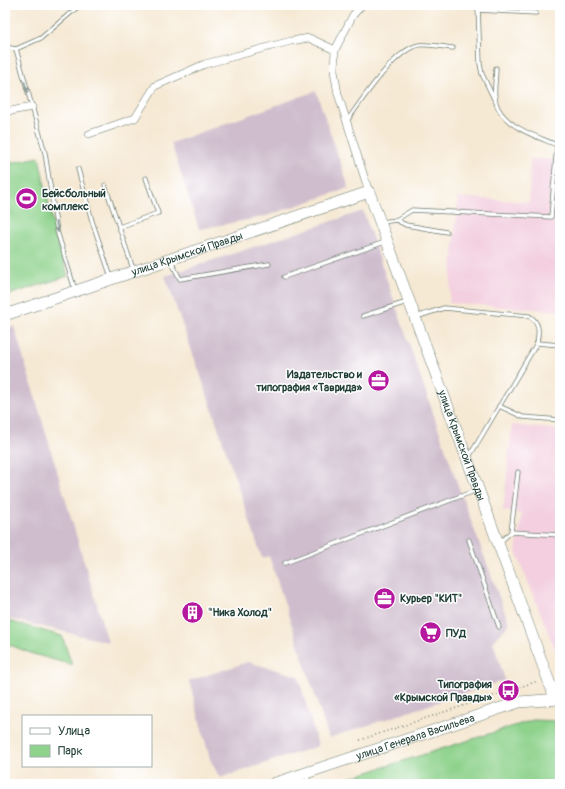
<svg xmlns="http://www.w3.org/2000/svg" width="565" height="789" viewBox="0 0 565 789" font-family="Pangolin,sans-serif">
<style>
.built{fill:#f3cfdf}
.industrial{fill:#cfbdce}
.green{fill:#8ed28c;stroke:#568860}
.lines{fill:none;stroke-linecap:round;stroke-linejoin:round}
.lane-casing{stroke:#6a796c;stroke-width:5}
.street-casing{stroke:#6a796c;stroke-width:8}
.secondary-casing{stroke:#6a796c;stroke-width:12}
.path{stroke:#6a796c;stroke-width:1.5;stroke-dasharray:1 3;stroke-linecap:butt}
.lane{stroke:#fff;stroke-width:3.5}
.street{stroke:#fff;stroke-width:7}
.secondary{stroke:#fff;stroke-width:11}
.oneway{fill:#8f9e9a}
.labels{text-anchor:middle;stroke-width:3;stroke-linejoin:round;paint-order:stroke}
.poi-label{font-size:11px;font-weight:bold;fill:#1f3d34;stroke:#fff;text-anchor:start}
.street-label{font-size:11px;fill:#1f3d34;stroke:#fff}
</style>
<rect width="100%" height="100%" fill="#fff"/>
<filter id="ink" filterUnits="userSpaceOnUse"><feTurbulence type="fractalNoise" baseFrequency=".025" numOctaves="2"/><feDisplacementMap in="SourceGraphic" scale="8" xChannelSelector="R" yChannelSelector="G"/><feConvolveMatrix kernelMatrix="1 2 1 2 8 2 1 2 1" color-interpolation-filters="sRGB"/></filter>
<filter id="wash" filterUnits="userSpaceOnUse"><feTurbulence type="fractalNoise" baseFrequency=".012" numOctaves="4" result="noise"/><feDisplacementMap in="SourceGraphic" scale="16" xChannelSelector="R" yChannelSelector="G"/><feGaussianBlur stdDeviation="0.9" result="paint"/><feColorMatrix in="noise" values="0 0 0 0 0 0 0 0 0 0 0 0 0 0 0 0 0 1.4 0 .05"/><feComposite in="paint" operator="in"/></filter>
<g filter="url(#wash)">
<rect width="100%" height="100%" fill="#f6e9d4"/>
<!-- built -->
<g class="built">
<polygon points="530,159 560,159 560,311 449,303 458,197 529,202"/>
<polygon points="512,425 560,430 560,662 516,552 522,514 503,511"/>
</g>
<!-- industrial -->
<g class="industrial">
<polygon points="316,91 349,188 263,217 199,229 171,143"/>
<polygon points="363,211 459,488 509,624 493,642 505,680 329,738 269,556 262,558 205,388 165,276"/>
<polygon points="14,326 108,642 5,618 5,329"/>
<polygon points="248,662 298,676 318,746 220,778 210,759 189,681"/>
</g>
<!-- green -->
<g class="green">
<polygon points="39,157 55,234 68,276 5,296 5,164"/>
<polygon points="5,620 62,636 72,665 33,654 5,643"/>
<polygon points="533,720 560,721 560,784 330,784"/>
</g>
</g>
<g filter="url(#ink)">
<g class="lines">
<defs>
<g id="lane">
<polyline points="478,5 480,64 482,74 495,101"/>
<polyline points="478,10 536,13"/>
<polyline points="5,47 16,49 41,38 80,5"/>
<polyline points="16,49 45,153 57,231 75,290"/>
<path d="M347,121c14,-20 48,-72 72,-76 10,-1 23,2 34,3"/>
<polyline points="78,169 92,221 111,277"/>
<polyline points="105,185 133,269"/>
<polyline points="553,187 560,187"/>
<polyline points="382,222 396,220"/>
<polyline points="119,227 158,213 146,178"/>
<path d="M447,232l-41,-7 -10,-5 16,-10 139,7 6,-72c-19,-8 -49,-17 -59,-37 -6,-12 -2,-28 -2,-40"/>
<polyline points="171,261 180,279 269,264"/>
<polyline points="284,277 385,242"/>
<polyline points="363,316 407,302"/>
<path d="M416,317l28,-9 85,8c11,6 10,16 8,27l-68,114"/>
<polyline points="537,343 560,345"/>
<polyline points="499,406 523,417 560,420"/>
<polyline points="511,532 560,535"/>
<polyline points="469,540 499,627"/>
<polyline points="500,542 511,532 518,472"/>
<polyline points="285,563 477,490"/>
<polyline points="307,775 309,784"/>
</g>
<g id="street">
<polyline points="362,5 353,15 335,50 334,71 338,94 369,192"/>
<polyline points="5,112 32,107"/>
<polyline points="89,134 135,118 155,86 205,64 291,41 309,38 335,50"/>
</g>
<g id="secondary">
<path id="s1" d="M5,315l364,-123 186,506"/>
<path id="s2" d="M273,784l246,-82 41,-3"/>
</g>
</defs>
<!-- lane casing -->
<use href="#lane" class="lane-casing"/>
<!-- street casing -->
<use href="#street" class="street-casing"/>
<!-- secondary casing -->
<use href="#secondary" class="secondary-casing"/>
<!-- path -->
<polyline class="path" points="360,740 538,681"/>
<!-- lane -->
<use href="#lane" class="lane"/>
<!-- street -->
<use href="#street" class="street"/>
<!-- secondary -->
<use href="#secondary" class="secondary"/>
</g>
<!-- one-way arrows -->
<defs><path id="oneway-solid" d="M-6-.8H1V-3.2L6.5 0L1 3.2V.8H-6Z"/></defs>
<g class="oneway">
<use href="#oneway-solid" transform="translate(26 87) rotate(74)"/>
<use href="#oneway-solid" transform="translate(57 227) rotate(79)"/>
</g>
</g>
<!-- icons -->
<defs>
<symbol id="stadium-disc" viewBox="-11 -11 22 22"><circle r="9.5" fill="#b5179e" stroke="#fff"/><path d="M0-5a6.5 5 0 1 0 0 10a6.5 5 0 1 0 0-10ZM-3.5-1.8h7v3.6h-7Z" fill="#fff"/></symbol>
<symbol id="office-disc" viewBox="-11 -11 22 22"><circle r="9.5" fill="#b5179e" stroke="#fff"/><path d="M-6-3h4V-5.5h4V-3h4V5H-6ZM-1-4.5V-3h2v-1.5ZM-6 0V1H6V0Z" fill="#fff"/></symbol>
<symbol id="building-disc" viewBox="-11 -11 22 22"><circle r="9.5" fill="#b5179e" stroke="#fff"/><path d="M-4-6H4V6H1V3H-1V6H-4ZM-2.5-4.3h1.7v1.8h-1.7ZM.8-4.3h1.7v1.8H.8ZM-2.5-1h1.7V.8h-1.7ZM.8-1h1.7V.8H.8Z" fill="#fff"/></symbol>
<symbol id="supermarket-disc" viewBox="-11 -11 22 22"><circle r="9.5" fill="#b5179e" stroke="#fff"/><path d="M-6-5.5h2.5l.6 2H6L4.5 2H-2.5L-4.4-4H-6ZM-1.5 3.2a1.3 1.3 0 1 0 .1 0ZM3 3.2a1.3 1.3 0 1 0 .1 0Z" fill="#fff"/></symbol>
<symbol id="bus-disc" viewBox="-11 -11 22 22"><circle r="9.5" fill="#b5179e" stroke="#fff"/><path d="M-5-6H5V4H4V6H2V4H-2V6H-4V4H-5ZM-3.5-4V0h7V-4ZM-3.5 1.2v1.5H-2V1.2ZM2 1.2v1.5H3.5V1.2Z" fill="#fff"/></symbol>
</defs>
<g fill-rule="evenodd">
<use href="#stadium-disc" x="14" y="186" width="25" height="25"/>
<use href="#office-disc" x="366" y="368" width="25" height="25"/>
<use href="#office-disc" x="372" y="586" width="25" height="25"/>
<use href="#building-disc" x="180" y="600" width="25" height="25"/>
<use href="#supermarket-disc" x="418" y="620" width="25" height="25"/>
<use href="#bus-disc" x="496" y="678" width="25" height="25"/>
</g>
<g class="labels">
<!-- poi labels -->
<g class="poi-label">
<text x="42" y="197">Бейсбольный<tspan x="42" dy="13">комплекс</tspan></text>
<text x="362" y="378" text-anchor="end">Издательство и<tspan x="362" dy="13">типография «Таврида»</tspan></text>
<text x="400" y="602">Курьер "КИТ"</text>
<text x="208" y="616">"Ника Холод"</text>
<text x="446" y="637">ПУД</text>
<text x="492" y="688" text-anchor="end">Типография<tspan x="492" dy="13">«Крымской Правды»</tspan></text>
</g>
<!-- street labels -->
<g class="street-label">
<text dy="4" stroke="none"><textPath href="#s1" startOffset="192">улица Крымской Правды</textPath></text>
<text dy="4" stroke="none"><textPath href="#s1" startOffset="654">улица Крымской Правды</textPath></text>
<text dy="4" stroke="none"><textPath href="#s2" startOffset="150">улица Генерала Васильева</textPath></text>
</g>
</g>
<!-- margin -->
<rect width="565" height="789" fill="none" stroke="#fff" stroke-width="20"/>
<!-- legend -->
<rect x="22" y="715" width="130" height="52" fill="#ffffff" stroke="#a5b1ae"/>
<rect x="30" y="728" width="20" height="6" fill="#ffffff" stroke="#a5b1ae"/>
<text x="58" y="735" font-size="12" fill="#1f3d34">Улица</text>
<rect x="30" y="745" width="20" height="12" fill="#8ed28c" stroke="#a5b1ae"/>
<text x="58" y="755" font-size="12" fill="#1f3d34">Парк</text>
</svg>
